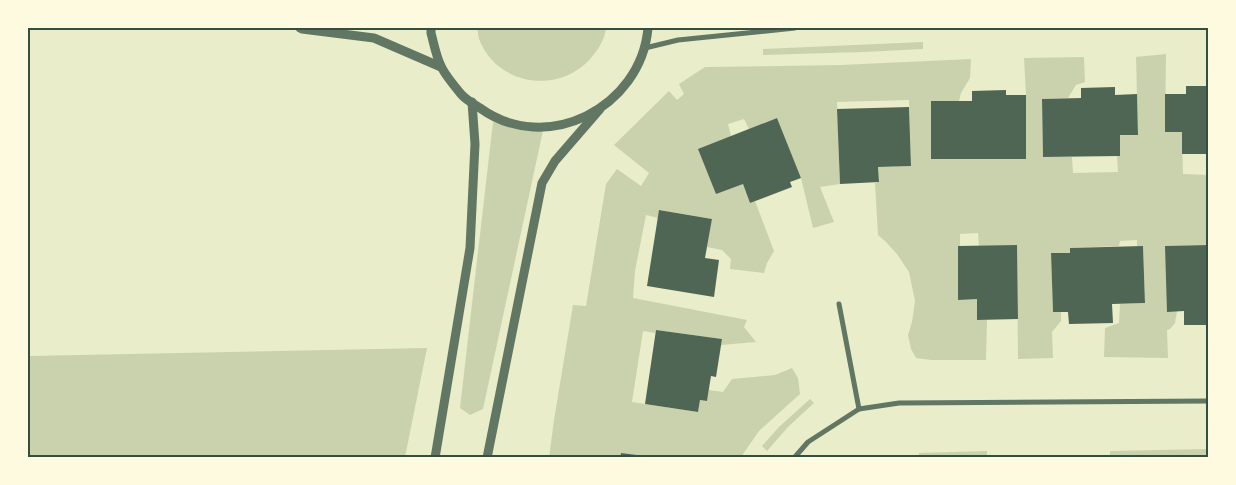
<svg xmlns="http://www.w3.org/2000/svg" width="1236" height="485" viewBox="0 0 1236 485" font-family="Rubik,sans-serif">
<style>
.green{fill:#cad2ad}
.building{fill:#4f6655}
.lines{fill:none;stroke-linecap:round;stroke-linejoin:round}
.minor{stroke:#617663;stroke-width:5}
.tertiary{stroke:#617663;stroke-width:9}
.neatline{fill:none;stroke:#344e41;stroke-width:2}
</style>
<rect width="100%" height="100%" fill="#e9edc9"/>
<!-- green -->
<g class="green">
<path d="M477,28h129c-1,11 -8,22 -15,30 -32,37 -94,28 -112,-19 -1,-3 -1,-8 -2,-11z"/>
<polygon points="923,42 923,49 864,52 763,55 763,49"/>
<polygon points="1166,54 1165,132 1182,132 1183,174 1208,175 1208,245 1166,246 1177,311 1175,323 1170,329 1167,330 1168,358 1104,357 1105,328 1119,323 1120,304 1145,303 1143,246 1137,246 1137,240 1120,241 1119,246 1070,248 1070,253 1051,253 1053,312 1061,312 1061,321 1052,332 1053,358 1018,359 1017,246 979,246 978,233 960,234 960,246 958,247 958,299 977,299 977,320 987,320 986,360 931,360 916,358 911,349 908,335 912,322 915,301 909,272 897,254 885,241 878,235 875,183 879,182 878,167 911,166 909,100 837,102 840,184 820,187 834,222 813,228 801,178 777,118 749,129 744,119 728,124 743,184 750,203 755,201 774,251 767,263 764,273 730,269 731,259 722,250 707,247 712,219 660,210 658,218 646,215 635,271 633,298 747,320 744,327 756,342 721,345 722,339 656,330 655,333 643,331 632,402 698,412 700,400 707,401 709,390 723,392 732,379 775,375 792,368 798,378 800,394 759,431 741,457 652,458 621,453 620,457 549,458 554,420 573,305 586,306 606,184 617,169 641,186 649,173 614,145 669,91 677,100 684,94 679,84 705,67 841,65 971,59 970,78 961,93 959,101 931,102 931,159 1026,159 1026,95 1024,58 1084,57 1085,82 1076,85 1068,98 1042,99 1043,157 1072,157 1073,173 1118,172 1117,156 1120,156 1120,135 1138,135 1136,57"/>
<polygon points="493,122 544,126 483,409 470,415 460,408"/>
<polygon points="427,348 405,457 28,457 28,356"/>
<polygon points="810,399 814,403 788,427 767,451 762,446 779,427"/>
<polygon points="1208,449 1208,457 1110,457 1110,451"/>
<polygon points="987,451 987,457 919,457 919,453"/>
</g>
<!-- building -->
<g class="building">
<polygon points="1186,86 1208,86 1208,154 1182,154 1182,132 1165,132 1165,94 1186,94"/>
<polygon points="1115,87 1115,95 1137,94 1138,135 1120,135 1120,156 1043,157 1042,99 1081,98 1081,88"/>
<polygon points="1006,90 1006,95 1026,95 1026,159 931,159 931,101 972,101 972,91"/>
<polygon points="909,107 911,166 878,167 879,182 840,184 837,109"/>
<polygon points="777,118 801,178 790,182 792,187 750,203 743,184 716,194 698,149"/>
<polygon points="659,210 712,219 705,258 719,260 714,297 647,286"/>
<polygon points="1017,245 1018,319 977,320 977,299 958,300 958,246"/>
<polygon points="1208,245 1208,325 1184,325 1184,311 1167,312 1165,246"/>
<polygon points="1143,246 1145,303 1112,304 1113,323 1069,324 1068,312 1053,312 1051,253 1070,253 1070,248"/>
<polygon points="656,330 722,339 716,377 711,376 707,401 700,400 698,412 645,404"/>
<polygon points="621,453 645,456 645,458 620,458"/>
</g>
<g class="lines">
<!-- minor -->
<g class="minor">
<polyline points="645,48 678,40 795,28"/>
<polyline points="839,304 859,409"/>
<polyline points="794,458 808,442 859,409 899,403 1208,401"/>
</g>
<!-- tertiary -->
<g class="tertiary">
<polyline points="300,28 302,29 374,38 441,67"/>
<path d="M431,28v5c3,11 5,23 10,33 3,7 15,22 20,28 5,6 13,10 19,14 66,48 161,0 168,-80"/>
<polyline points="435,458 470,248 475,144 472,102"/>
<polyline points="487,458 542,183 555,161 600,109"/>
</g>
</g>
<!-- border -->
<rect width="1236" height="485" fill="none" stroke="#fefae0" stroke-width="58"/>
<rect x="29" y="29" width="1178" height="427" class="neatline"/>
</svg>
